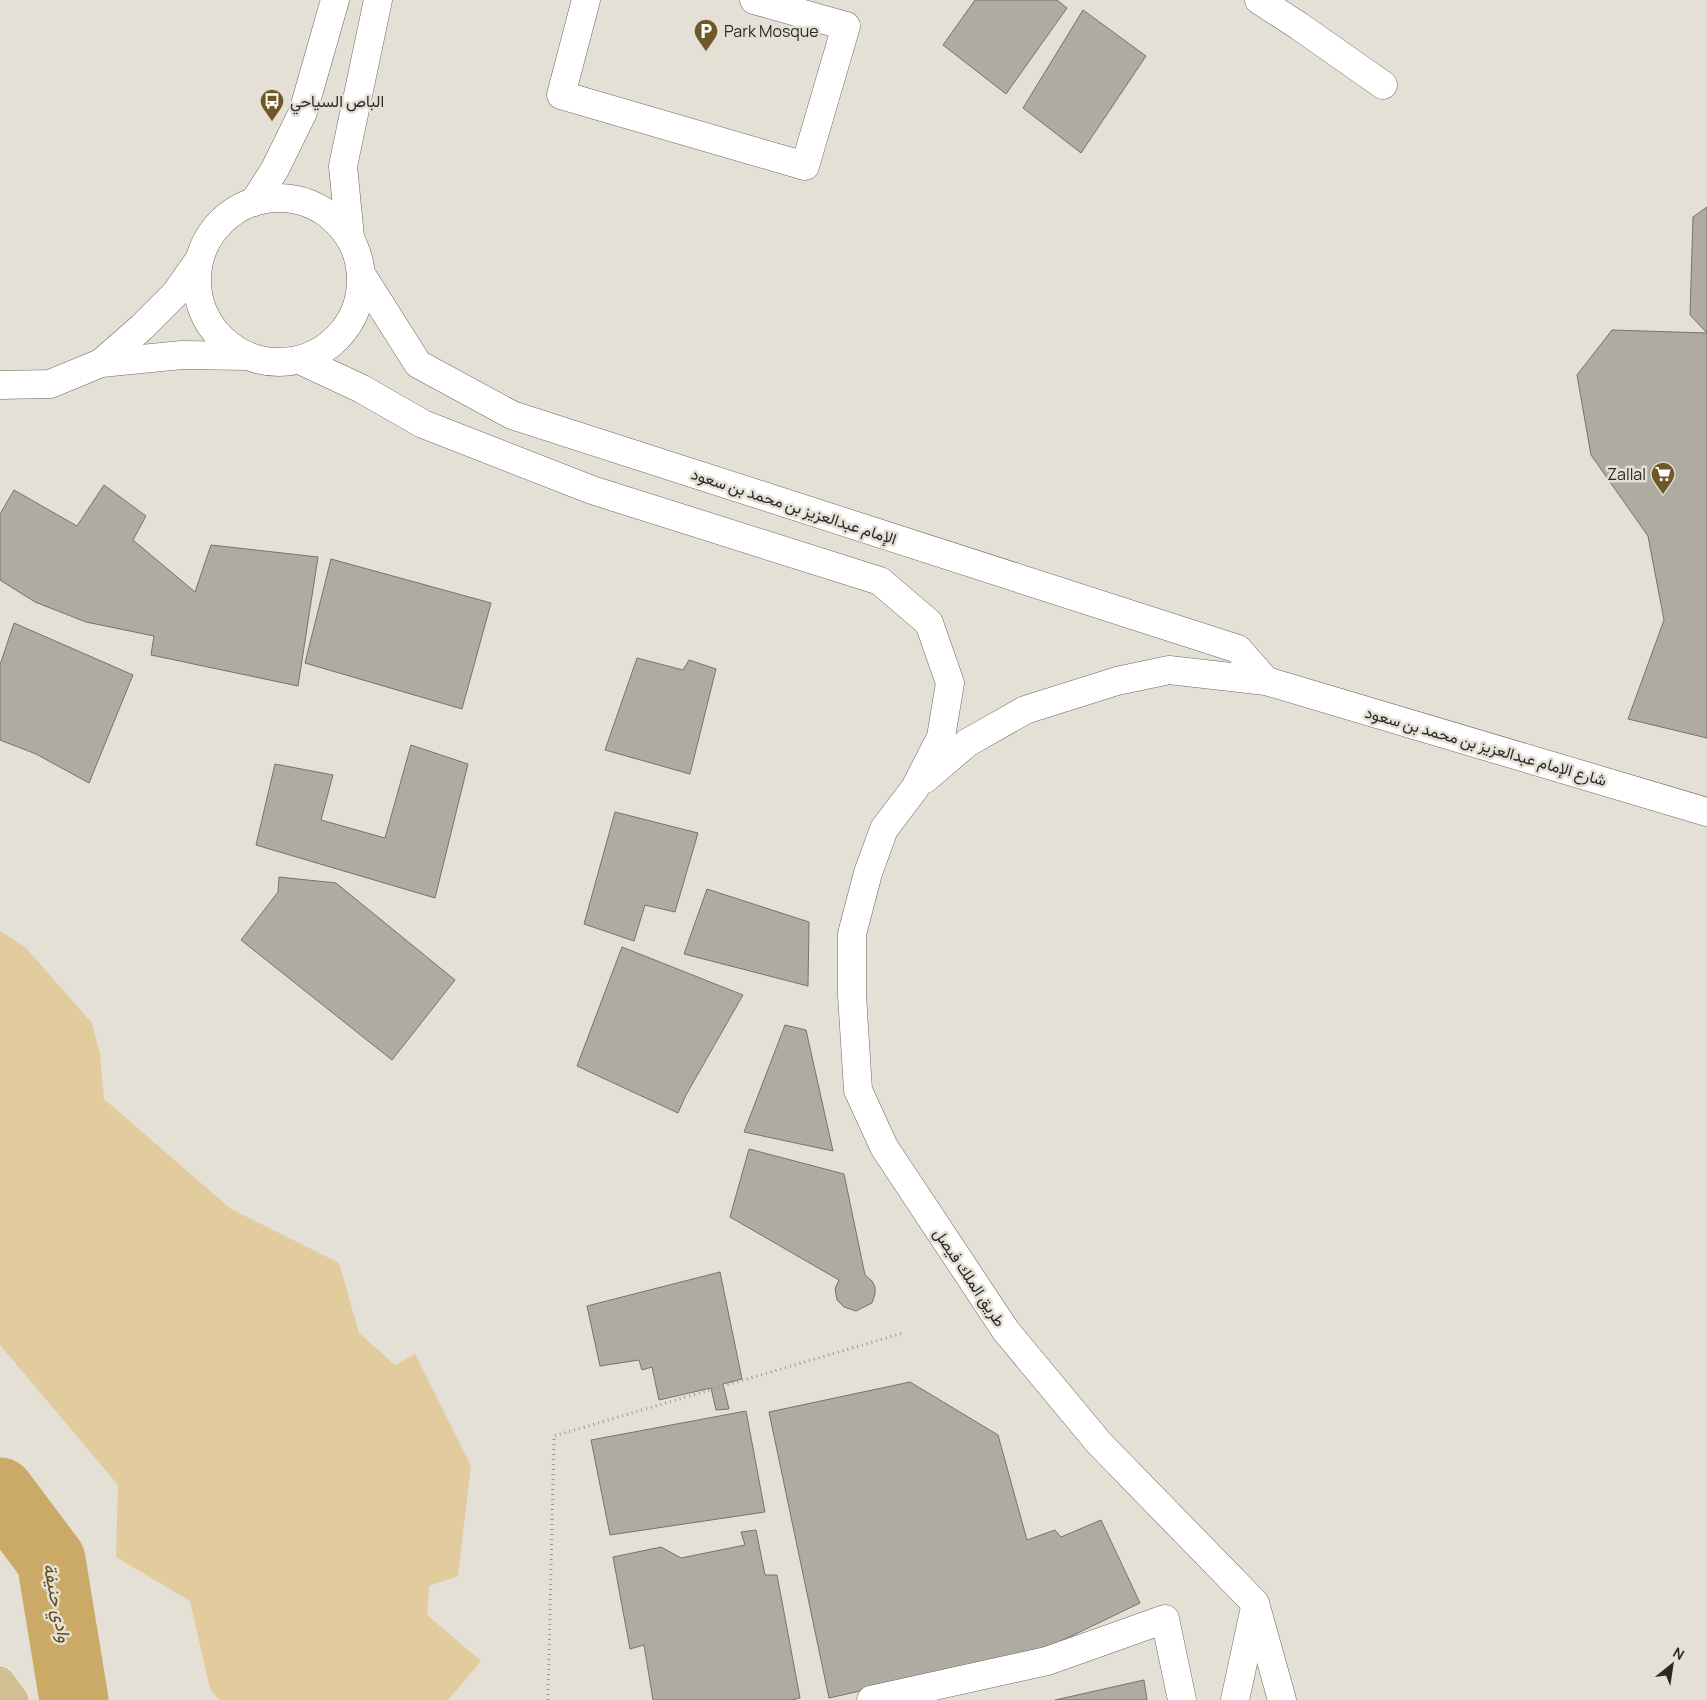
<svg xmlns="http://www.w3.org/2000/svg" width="1707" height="1700" viewBox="0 0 1707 1700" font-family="Manrope,Vazirmatn,sans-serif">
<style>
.green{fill:#e2cb9d}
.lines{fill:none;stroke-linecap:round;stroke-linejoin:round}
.river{stroke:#cbaa67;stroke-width:69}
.building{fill:#b0aba2;stroke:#77736a}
.minor-casing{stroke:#6d6860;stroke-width:29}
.major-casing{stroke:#fff;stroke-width:29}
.path{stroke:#99968f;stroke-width:3;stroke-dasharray:1 4;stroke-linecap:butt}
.minor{stroke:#fff;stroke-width:28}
.major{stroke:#d3bf94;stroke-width:28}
.labels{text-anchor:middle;stroke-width:5;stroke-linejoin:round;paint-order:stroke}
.poi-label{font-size:16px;fill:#2b2926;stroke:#e4e0d6;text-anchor:start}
.street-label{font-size:16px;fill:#2b2926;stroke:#e4e0d6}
.water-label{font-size:18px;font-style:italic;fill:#5f4813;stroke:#e4e0d6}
</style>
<rect width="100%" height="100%" fill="#e4e0d6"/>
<!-- green -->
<polygon class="green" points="0,931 26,948 92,1023 100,1055 104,1099 231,1209 339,1263 359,1333 395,1365 415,1354 471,1466 458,1576 429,1586 427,1615 481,1661 448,1700 219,1700 210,1689 190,1601 116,1557 118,1485 0,1345"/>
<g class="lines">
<!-- river -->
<polyline class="river" points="0,1492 51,1560 74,1700"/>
</g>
<!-- building -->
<g class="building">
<polygon points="975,0 1057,0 1067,8 1006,94 943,45"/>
<polygon points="1083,10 1146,56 1081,153 1023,108"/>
<polygon points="1707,207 1707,738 1628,719 1664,620 1648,536 1591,455 1577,375 1612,330 1707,333 1690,315 1693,217"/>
<polygon points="104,485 146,516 133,540 195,592 211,545 318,557 298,686 151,655 154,636 86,622 35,602 0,580 0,514 14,490 77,526"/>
<polygon points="331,559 491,603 462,709 305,663"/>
<polygon points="14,623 133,675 89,783 36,754 0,740 0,665"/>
<polygon points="637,658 683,670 689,660 716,669 690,774 605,750"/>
<polygon points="411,745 468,764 435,898 256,845 275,764 333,775 321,820 385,838"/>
<polygon points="615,812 698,833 675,912 645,905 634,941 584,924"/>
<polygon points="279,877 336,883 455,980 392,1060 241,940 278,892"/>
<polygon points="707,889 809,922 808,986 684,954"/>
<polygon points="622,947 743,995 686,1095 678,1113 577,1066"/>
<polygon points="785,1025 806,1030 833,1151 744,1132"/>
<polygon points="749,1149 844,1174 865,1275 872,1281 875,1287 875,1294 872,1303 856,1311 844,1307 837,1300 835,1289 839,1280 730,1217"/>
<polygon points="720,1272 742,1379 723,1384 729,1409 716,1410 711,1388 659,1400 652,1367 642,1370 639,1360 600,1366 587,1306"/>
<polygon points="910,1382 998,1435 1027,1540 1055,1530 1061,1537 1101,1520 1140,1603 1032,1655 945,1672 829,1698 769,1412"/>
<polygon points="746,1411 765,1512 610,1535 591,1440"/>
<polygon points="756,1530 765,1575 777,1575 800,1698 792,1700 653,1700 644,1645 630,1649 613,1557 661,1547 681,1558 745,1545 741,1532"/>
<polygon points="1144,1680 1147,1700 1055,1700"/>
</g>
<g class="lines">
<defs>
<g id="minor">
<polyline points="586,0 561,95 805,166 846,26 754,0"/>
<polyline points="1259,0 1299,26 1383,85"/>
<circle cx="279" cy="280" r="82"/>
<polyline points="254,202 275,169 303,112 335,0"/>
<polyline points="350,237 343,166 378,0"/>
<polyline points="361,274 418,364 512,415 1238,649 1266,681"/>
<polyline points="300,360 362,389 423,424 592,490 880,581 929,623 950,683 941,737 915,788 884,829 868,873 852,934 852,995 858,1090 884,1147 1006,1331 1099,1443 1255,1603 1282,1700"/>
<polyline points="101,363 142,327 175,294 199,260"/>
<polyline points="0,385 50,384 101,363 182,355 248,356"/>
<polyline points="925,779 967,743 1025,710 1117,681 1169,670 1266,681 1707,812"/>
<polyline points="871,1700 1047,1661 1165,1619 1182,1700"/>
<polyline points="1235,1700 1255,1607"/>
</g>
<polyline id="major" points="0,1680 15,1700"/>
</defs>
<!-- minor casing -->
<use href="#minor" class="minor-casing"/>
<!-- major casing -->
<use href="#major" class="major-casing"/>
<!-- path -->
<polyline class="path" points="548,1700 554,1436 903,1333"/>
<!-- minor -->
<use href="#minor" class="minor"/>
<!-- major -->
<use href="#major" class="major"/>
</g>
<!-- icons -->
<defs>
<symbol id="parking-pin" viewBox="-11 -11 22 30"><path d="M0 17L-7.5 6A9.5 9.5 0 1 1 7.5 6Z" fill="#6f5828" stroke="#e4e0d6"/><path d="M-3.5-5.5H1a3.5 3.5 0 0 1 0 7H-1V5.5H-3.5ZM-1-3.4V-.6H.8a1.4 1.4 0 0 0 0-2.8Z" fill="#fff"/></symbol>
<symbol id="bus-pin" viewBox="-11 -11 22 30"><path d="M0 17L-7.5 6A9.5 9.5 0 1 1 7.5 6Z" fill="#6f5828" stroke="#e4e0d6"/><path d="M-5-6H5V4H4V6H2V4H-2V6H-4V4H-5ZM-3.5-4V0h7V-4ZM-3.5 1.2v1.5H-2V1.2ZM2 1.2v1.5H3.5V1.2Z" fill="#fff"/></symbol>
<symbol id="supermarket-pin" viewBox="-11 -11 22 30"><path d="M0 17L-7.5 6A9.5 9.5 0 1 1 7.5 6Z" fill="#6f5828" stroke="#e4e0d6"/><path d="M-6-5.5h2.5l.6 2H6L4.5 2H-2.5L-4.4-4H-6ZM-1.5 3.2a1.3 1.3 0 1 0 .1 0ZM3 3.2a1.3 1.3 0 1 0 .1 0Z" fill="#fff"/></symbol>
</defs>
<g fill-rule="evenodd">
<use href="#parking-pin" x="692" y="17" width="28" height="38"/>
<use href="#bus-pin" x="258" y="87" width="28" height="38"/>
<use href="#supermarket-pin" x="1649" y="460" width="28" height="38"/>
</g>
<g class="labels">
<!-- poi labels -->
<g class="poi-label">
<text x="724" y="37">Park Mosque</text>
<text x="290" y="107">الباص السياحي</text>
<text x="1646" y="480" text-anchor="end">Zallal</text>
</g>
<!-- street labels -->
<g class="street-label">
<text transform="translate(794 506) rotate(18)" y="6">الإمام عبدالعزيز بن محمد بن سعود</text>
<text transform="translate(1486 746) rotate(16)" y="6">شارع الإمام عبدالعزيز بن محمد بن سعود</text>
<text transform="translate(970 1277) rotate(56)" y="6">طريق الملك فيصل</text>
</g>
<!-- water labels -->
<g class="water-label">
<text transform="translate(57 1603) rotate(79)" y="6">وادي حنيفة</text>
</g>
</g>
<!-- north arrow -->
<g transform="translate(1672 1665) rotate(30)" stroke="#e4e0d6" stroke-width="4" paint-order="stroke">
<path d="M0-4L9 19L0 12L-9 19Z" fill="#2b2926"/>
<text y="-8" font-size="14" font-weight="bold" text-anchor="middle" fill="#2b2926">N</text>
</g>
</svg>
